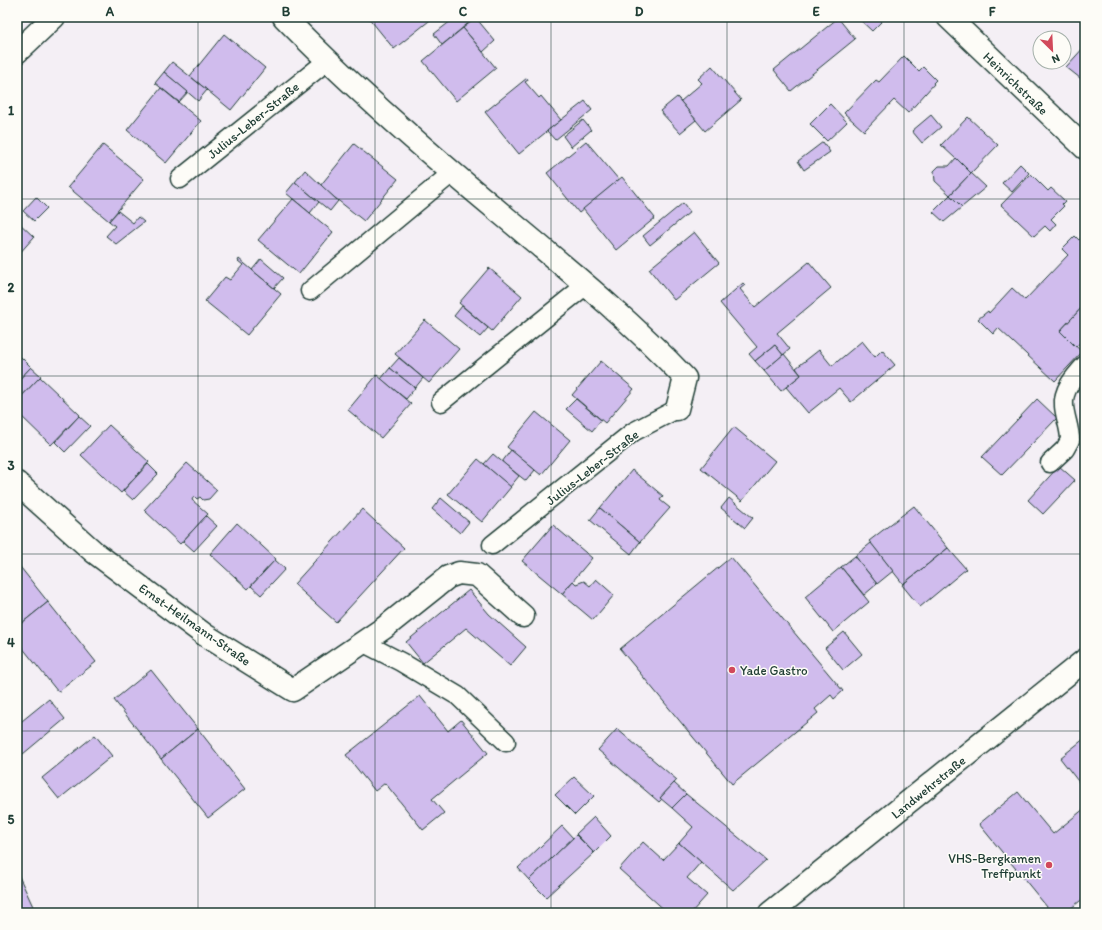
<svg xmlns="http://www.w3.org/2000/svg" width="1102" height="930" viewBox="0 0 1102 930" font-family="Itim,sans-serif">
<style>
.building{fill:#d0bced;stroke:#1f3d34}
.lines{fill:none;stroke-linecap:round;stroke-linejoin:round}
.service-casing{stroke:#1f3d34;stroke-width:21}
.minor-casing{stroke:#1f3d34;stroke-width:25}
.tertiary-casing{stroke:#1f3d34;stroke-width:25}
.secondary-casing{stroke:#1f3d34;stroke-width:25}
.service{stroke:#fdfcf7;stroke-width:18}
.minor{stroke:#fdfcf7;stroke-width:22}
.tertiary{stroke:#fdfcf7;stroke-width:22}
.secondary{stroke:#fdfcf7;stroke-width:22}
.grid{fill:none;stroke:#1f3d34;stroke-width:1;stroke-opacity:0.55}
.poi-dot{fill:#d1495b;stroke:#fdfcf7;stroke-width:1.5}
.labels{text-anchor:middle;stroke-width:3;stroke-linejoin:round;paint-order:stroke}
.street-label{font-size:13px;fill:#1f3d34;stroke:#fdfcf7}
.poi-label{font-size:13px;fill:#1f3d34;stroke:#fdfcf7;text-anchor:start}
.neatline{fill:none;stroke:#1f3d34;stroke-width:1.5}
.grid-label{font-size:13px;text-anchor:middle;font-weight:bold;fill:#1f3d34}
</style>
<rect width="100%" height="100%" fill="#f4eff5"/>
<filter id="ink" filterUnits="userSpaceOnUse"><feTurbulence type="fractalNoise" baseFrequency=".025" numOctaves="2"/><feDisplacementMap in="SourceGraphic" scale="8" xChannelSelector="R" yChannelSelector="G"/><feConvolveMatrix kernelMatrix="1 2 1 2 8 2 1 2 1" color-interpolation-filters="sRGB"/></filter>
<g filter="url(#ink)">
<!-- building -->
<g class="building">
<polygon points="368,17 434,17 394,49"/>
<polygon points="456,17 470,17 472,20 442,45 434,34"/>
<polygon points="857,17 886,17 872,31"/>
<polygon points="476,18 495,41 483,52 463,28"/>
<polygon points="838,18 855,39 791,91 774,70"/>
<polygon points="463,28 496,68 456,101 423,61"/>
<polygon points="224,34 265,68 231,110 190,76"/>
<polygon points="1085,46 1085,82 1066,67"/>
<polygon points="904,56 919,71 923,67 936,80 933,83 934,84 908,113 894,100 864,131 844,113 876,80 879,82"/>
<polygon points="172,62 207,90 198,101 164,72"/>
<polygon points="712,66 741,100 705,131 677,97 681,101 702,83 698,79"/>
<polygon points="164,72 188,92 179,102 155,83"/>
<polygon points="527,78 528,80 525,82 539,98 541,96 561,120 519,154 485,112"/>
<polygon points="161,88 201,121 166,163 127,130"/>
<polygon points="677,97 696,120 680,133 660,111"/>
<polygon points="585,101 592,110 555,140 547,131"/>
<polygon points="830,104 847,122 827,141 810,124"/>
<polygon points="931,115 941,127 922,143 912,131"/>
<polygon points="968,117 998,145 971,173 941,145"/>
<polygon points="583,120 591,130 571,147 563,136"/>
<polygon points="586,141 619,180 579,213 547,173"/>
<polygon points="823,142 830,152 804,170 798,161"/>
<polygon points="354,144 398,179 364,221 320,186"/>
<polygon points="103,145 144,179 109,221 68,187"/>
<polygon points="956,158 971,173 950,195 935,181 934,171 939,166 949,166"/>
<polygon points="1020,164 1029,173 1012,192 1002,183"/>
<polygon points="305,170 338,201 330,211 295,182"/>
<polygon points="971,173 986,187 962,207 950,195"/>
<polygon points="1031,174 1048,191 1051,188 1065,201 1062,204 1064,206 1051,219 1056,224 1050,231 1045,226 1034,236 1001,205"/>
<polygon points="622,177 655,218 616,250 583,209"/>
<polygon points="295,182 319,202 310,213 286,193"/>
<polygon points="950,195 962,207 944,222 933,212"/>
<polygon points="36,197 47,208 34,221 23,211"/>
<polygon points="293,199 333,232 299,274 258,240"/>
<polygon points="683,203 690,212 650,245 643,236"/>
<polygon points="118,211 133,223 138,217 144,222 116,244 106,236 115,226 109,221"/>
<polygon points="17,221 34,237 18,255 17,255"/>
<polygon points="694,232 719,263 674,300 649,269"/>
<polygon points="1085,234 1085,304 1060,331 1082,352 1055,381 998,328 993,334 978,319 988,311 989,313 1012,288 1025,300 1068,255 1062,249 1075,236 1079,240"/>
<polygon points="239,259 281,294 247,335 205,301 225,277 230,280 243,265 238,261"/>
<polygon points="261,259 283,278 274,288 252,270"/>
<polygon points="809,262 831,288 777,333 790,349 783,355 775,345 755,361 749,354 757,347 720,303 743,283 745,285 740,289 755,307"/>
<polygon points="489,268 522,296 492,331 459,303"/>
<polygon points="1085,304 1085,337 1076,347 1060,331"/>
<polygon points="462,306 488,328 480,337 454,316"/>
<polygon points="425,320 459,349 429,383 395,354"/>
<polygon points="862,341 875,357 882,350 895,365 851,402 839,388 808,413 786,387 801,375 796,368 819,350 832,366"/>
<polygon points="775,345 783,355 764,371 755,361"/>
<polygon points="784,354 801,375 781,391 764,371"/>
<polygon points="21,357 31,367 17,382 17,361"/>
<polygon points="399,358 423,378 415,388 390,368"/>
<polygon points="601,361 634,389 605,423 572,395"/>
<polygon points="31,367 41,376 17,401 17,382"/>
<polygon points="390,368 415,388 406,399 381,379"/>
<polygon points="377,375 411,404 381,438 348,410"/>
<polygon points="40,377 80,415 51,445 17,412 17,401"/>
<polygon points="576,399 601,420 592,431 566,409"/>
<polygon points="1037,399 1057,418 1002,475 982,457"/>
<polygon points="536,412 570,440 541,475 507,447"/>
<polygon points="79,416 90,426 65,452 55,442"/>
<polygon points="109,425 149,462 121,493 81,455"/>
<polygon points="734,427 775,461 742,501 701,468"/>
<polygon points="511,450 535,470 526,481 502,462"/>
<polygon points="493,454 519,476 510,487 484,464"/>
<polygon points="478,459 511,487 482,522 448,494"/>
<polygon points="187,463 217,490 209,499 203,500 200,497 197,499 194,496 192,500 208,514 180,544 144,510"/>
<polygon points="148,464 158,474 133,500 123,491"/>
<polygon points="1059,466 1075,480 1043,514 1028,500"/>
<polygon points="632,470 663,496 660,500 670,508 640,542 600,508"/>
<polygon points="441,498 469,522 460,533 432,509"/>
<polygon points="729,498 753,518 745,528 721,508"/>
<polygon points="914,506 948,548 903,584 869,541"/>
<polygon points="600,508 640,542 631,554 590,520"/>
<polygon points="362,509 404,548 336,622 294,584"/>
<polygon points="206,516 217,526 194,551 183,541"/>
<polygon points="237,523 276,559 248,589 210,554"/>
<polygon points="553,525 592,558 562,594 522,561"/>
<polygon points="871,543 893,571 877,584 855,556"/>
<polygon points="948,548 966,569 920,607 902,585"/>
<polygon points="855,556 877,584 864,595 841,567"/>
<polygon points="731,557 843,691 834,699 831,695 815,709 818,713 732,784 620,649"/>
<polygon points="275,560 285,569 261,595 251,586"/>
<polygon points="17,563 48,602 17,627"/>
<polygon points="841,567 869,602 833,632 805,597"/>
<polygon points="596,579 614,595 593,620 562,594 573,581 576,584 584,581 590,586"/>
<polygon points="469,590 489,614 526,647 510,666 466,628 423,663 406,642"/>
<polygon points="48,602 96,662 58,692 17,641 17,627"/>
<polygon points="844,632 862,654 843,670 825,648"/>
<polygon points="151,670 198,729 161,759 114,700"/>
<polygon points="420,696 448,731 461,720 488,753 432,799 444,813 423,830 385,783 375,791 346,755"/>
<polygon points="49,699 65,719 23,754 17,747 17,725"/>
<polygon points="198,729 245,789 208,818 161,759"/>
<polygon points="617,729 677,780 660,798 662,799 659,802 598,750"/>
<polygon points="95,735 112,756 59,799 42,778"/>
<polygon points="1085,738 1085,790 1060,758"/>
<polygon points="574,777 594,796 575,815 555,795"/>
<polygon points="674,783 686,794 672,808 660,798"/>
<polygon points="1018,792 1053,834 1085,808 1085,897 1065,913 1052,913 979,824"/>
<polygon points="686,794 766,860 733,890 679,843 693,827 672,808"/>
<polygon points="594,817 611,836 594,853 576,834"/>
<polygon points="562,826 573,838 529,880 518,868"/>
<polygon points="576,835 594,853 546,897 529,880"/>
<polygon points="643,842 663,860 679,843 701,862 687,878 707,895 691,913 668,913 619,869"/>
<polygon points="18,874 36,913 17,913"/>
</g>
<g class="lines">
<defs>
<g id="service">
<polyline points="180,179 327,61"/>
<polyline points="310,291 452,173"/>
<polyline points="441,402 586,285"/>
<path d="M1050,463l15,-14 5,-9c0,-12 -5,-22 -6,-34 -2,-16 11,-30 21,-41"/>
<polyline points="492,545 633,432 677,409"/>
<polyline points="362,642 401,662 458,696 506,742"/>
</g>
<g id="minor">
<path d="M284,17c69,71 144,136 220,199 62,52 125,103 181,162l-8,31"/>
<polyline points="17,52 54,17"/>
<polyline points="17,483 94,552 205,635 293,690 384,628 448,577 459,573 477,575 523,616"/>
</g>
<polyline id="tertiary" points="948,17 1085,148"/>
<polyline id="secondary" points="770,913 1085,660"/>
</defs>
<!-- service casing -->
<use href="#service" class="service-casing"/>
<!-- minor casing -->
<use href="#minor" class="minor-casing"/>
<!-- tertiary casing -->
<use href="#tertiary" class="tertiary-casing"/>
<!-- secondary casing -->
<use href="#secondary" class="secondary-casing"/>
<!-- service -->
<use href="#service" class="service"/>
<!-- minor -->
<use href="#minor" class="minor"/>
<!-- tertiary -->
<use href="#tertiary" class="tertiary"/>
<!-- secondary -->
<use href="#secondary" class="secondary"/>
</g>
</g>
<!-- grid -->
<path class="grid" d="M198,17v896M375,17v896M551,17v896M727,17v896M904,17v896M17,199h1068M17,376h1068M17,554h1068M17,731h1068"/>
<!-- markers -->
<g class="poi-dot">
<circle cx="732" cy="670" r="4"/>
<circle cx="1049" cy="865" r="4"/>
</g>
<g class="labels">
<!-- street labels -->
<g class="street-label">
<text transform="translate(1016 83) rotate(44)" y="5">Heinrichstraße</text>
<text transform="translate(253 120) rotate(-39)" y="5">Julius-Leber-Straße</text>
<text transform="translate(592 467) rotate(-38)" y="5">Julius-Leber-Straße</text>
<text transform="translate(195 624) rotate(35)" y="5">Ernst-Heilmann-Straße</text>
<text transform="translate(928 787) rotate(-39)" y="5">Landwehrstraße</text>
</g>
<!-- poi labels -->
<g class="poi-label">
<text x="740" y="675">Yade Gastro</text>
<text x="1041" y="863" text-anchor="end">VHS-Bergkamen<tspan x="1041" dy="15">Treffpunkt</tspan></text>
</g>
</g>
<!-- margin -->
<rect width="1102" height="930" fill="none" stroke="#fdfcf7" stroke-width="44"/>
<!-- north arrow -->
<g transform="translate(1052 50) rotate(156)"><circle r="19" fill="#fdfcf7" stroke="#a4b0a9"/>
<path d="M0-3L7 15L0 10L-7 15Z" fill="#d1495b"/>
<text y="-6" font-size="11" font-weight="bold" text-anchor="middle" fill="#1f3d34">N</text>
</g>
<rect x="22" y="22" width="1058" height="886" class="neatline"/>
<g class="grid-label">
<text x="110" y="16">A</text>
<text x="286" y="16">B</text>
<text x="463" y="16">C</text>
<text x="639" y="16">D</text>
<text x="816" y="16">E</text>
<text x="992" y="16">F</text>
<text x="11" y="115">1</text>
<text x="11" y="292">2</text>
<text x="11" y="470">3</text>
<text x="11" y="647">4</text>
<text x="11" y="824">5</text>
</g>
</svg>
